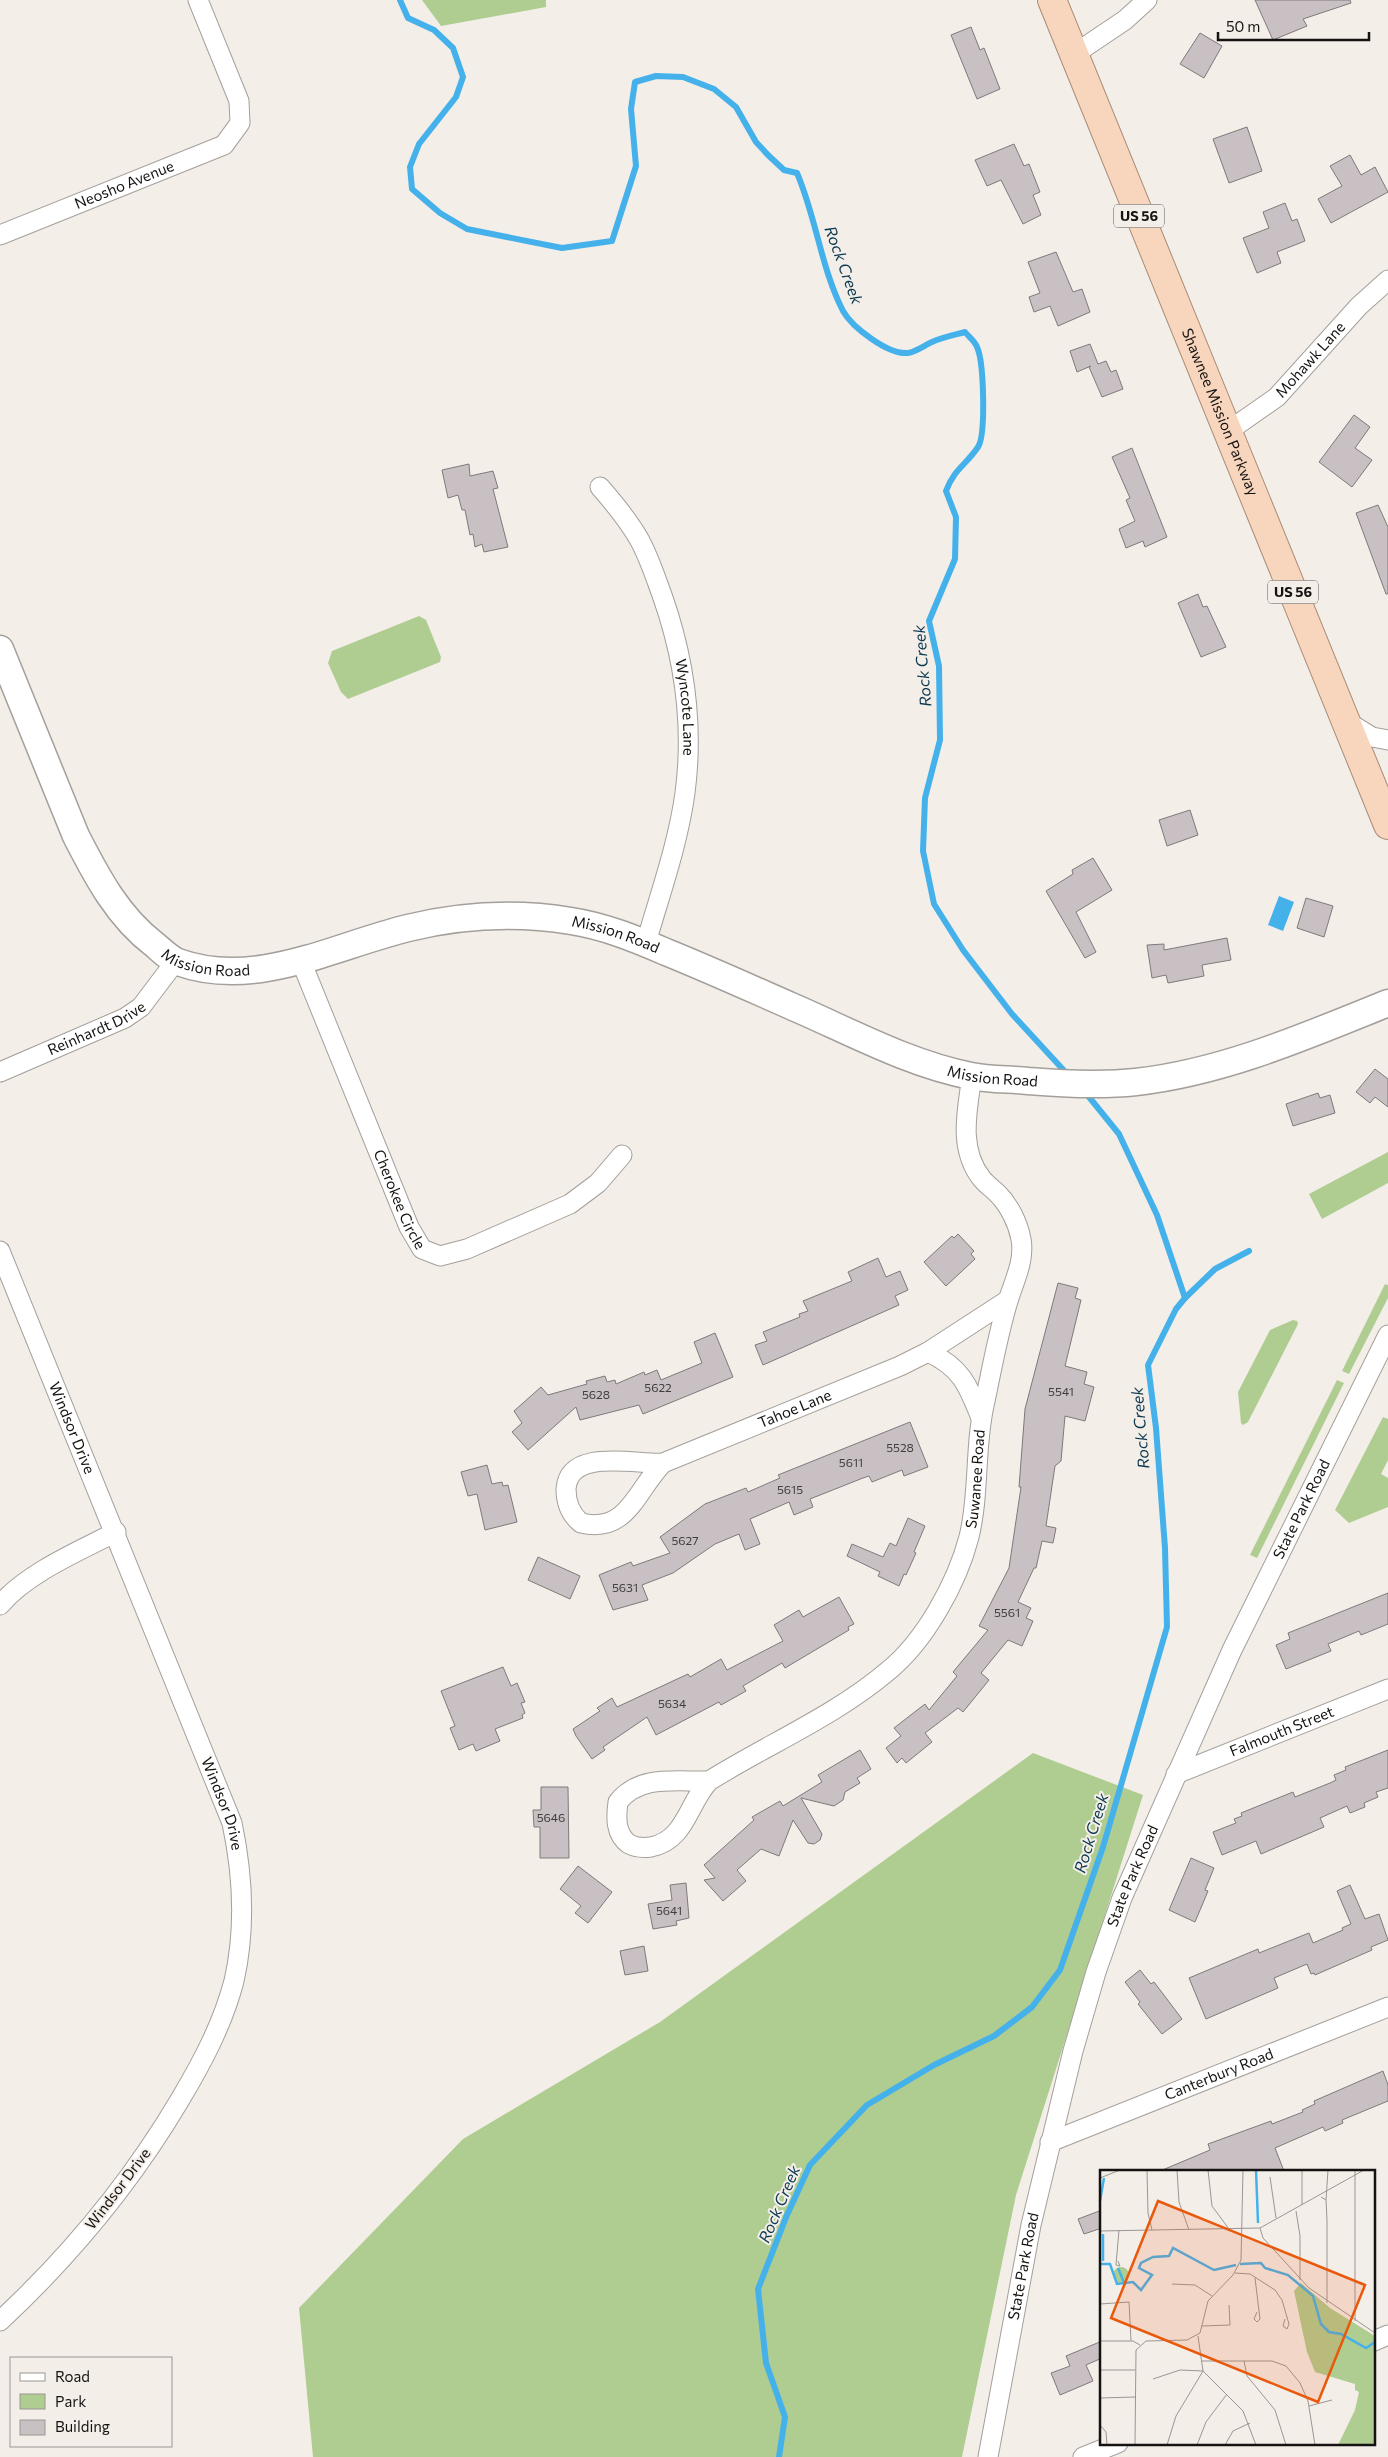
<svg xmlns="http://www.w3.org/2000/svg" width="1388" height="2457" viewBox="0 0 1388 2457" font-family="Commissioner,sans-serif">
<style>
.green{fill:#afcd90}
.water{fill:#45b1eb}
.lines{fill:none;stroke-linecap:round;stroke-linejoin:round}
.stream{stroke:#45b1eb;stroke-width:6}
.building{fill:#c8c0c3;stroke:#80797b}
.minor-casing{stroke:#a49f9a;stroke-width:21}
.secondary-casing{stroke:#a49f9a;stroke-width:29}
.trunk-casing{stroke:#a88b76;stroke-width:30}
.minor{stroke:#fff;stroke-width:19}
.secondary{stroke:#fff;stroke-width:26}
.trunk{stroke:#f8d6be;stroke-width:28}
.labels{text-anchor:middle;stroke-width:4;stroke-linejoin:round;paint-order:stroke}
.number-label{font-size:12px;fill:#423e3e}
.shield{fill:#f4eee9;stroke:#585552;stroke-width:1}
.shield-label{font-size:14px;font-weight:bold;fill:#151311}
.street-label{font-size:15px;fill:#151311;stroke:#f4eee9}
.water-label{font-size:16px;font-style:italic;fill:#0b3a51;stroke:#f4eee9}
.inset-river{fill:none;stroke:#45b1eb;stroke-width:2.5}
.inset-road{fill:none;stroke:#9b9693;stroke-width:1}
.view{fill:#e8590c;fill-opacity:0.15;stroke:#e8590c;stroke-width:2.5}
.inset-edge{fill:none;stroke:#151311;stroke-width:2.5}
</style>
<rect width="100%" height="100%" fill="#f4eee9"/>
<!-- green -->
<g class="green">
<polygon points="422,0 546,0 546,7 441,26"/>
<polygon points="419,616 426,620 441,657 440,662 348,699 341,692 328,663 332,651"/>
<polygon points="1388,1152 1388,1183 1322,1219 1309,1194"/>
<polygon points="1385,1284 1388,1285 1388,1298 1349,1374 1342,1371"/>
<polygon points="1293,1320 1297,1321 1298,1324 1248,1422 1243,1425 1241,1423 1238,1392 1270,1330"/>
<polygon points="1337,1380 1344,1383 1257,1558 1250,1555"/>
<polygon points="1383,1417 1388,1419 1388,1460 1381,1474 1388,1478 1388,1507 1349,1523 1335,1510"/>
<polygon points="1033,1753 1143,1795 1016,2195 962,2457 313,2457 299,2308 463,2139 660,2022"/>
</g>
<!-- water -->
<polygon class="water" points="1279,896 1294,902 1283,931 1268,925"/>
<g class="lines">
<!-- stream -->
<g class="stream">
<path d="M400,0l8,18 26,12 19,18 10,29 -7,20 -37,47 -9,23 2,22 28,24 27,16 95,19 50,-7 24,-75 -5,-57 4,-27 21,-6 27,1 31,12 22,18 20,35 12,13 16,15 13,3c19,44 24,95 46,138 9,16 45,44 65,42 8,-1 17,-8 24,-11 11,-5 22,-7 33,-10 4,5 10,9 12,15 7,15 9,88 1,100 -12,18 -24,22 -32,44l10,26 -1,42 -26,62 10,45 1,74 -15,58 -2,53 11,53 29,46 49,64 57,62"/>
<polyline points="1185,1298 1215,1269 1249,1251"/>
<polyline points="779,2457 785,2417 766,2363 758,2289 787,2215 810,2165 867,2105 934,2065 994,2036 1032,2007 1060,1970 1103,1847 1167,1627 1165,1548 1156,1428 1148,1365 1176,1309 1185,1298 1157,1215 1119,1134 1085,1092"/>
</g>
</g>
<!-- building -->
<g class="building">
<polygon points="1255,0 1350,0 1351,3 1303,19 1307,26 1273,40"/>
<polygon points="971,27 980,50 984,48 1000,89 977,99 951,35"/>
<polygon points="1200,33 1222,46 1204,78 1180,64"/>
<polygon points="1247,127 1262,171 1229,183 1213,139"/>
<polygon points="1014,144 1024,166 1029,164 1040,192 1033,195 1041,215 1023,224 1001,180 987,186 975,160"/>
<polygon points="1350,155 1361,175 1375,167 1388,192 1331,223 1318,199 1342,186 1330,166"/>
<polygon points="1285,203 1292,221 1297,219 1305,241 1277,252 1281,263 1257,273 1243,238 1269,228 1263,212"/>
<polygon points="1056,252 1073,292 1082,289 1090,312 1058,326 1050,306 1034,312 1029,297 1040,293 1028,262"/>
<polygon points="1090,344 1098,364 1106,361 1111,372 1116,370 1123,389 1102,397 1089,367 1091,366 1077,372 1070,351"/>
<polygon points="1354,415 1370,427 1355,448 1372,460 1352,487 1319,462"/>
<polygon points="1132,448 1167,537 1145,547 1143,541 1126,548 1119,529 1135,521 1126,500 1130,498 1112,457"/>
<polygon points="469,464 470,476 493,471 498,488 493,489 508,547 484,552 482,544 475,547 473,534 470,535 465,510 462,510 458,495 448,498 442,470"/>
<polygon points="1378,505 1388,527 1388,594 1386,594 1356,513"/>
<polygon points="1198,594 1203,607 1207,606 1226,647 1201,657 1178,603"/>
<polygon points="1190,810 1198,835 1167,846 1159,820"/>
<polygon points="1093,858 1112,890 1076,912 1096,952 1085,958 1046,891 1073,874 1072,870"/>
<polygon points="1306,898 1333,906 1324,937 1297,928"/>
<polygon points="1227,938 1231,960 1202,965 1204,976 1168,983 1166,975 1152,978 1147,945 1164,944 1164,950"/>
<polygon points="1375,1069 1388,1079 1388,1107 1375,1097 1370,1103 1356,1092"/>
<polygon points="1318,1093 1320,1098 1330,1095 1335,1113 1293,1126 1286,1104"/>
<polygon points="958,1234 974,1251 971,1254 975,1259 946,1286 924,1262 952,1236 954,1238"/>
<polygon points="878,1258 886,1277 900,1271 908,1290 895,1296 899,1305 763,1365 755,1345 767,1341 763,1332 800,1317 799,1314 808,1311 803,1301 852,1281 848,1272"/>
<polygon points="1058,1283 1078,1288 1075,1298 1081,1300 1065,1366 1087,1372 1084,1384 1094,1387 1085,1421 1065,1416 1061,1461 1055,1466 1046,1526 1056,1528 1053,1543 1042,1541 1036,1568 1034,1568 1018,1602 1031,1608 1026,1618 1033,1621 1022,1646 1008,1640 981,1673 989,1680 963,1712 958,1708 925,1733 932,1742 906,1763 902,1758 897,1763 886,1748 901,1736 894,1728 925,1704 929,1710 957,1676 953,1672 988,1630 979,1626 1009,1568 1021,1487 1019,1487 1025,1409"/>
<polygon points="715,1333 733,1377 643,1414 639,1405 580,1420 576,1407 528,1450 512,1432 522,1423 514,1411 541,1387 548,1395 587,1384 586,1381 605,1376 607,1382 615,1380 616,1384 644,1372 645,1375 657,1370 661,1380 702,1363 694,1342"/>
<polygon points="910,1422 928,1467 904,1476 902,1470 872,1482 869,1476 863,1478 810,1499 813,1507 794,1515 789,1502 750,1519 760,1544 745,1550 739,1534 715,1544 673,1573 642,1585 648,1600 613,1610 599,1575 631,1562 633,1566 670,1553 660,1537 705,1504 746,1488 748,1492 780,1478 778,1475"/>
<polygon points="487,1465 492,1484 502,1482 503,1486 508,1485 517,1522 485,1530 477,1494 468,1496 461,1472"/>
<polygon points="908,1518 925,1526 914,1552 916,1553 906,1575 904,1574 899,1586 878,1576 880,1572 847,1556 852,1544 883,1557 890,1543 896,1546"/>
<polygon points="538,1557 580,1576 570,1599 528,1580"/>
<polygon points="1388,1593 1388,1624 1361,1635 1359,1631 1328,1644 1331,1651 1286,1669 1276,1645 1290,1639 1288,1633"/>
<polygon points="839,1597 854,1624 848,1627 849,1630 785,1668 782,1663 743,1686 746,1691 721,1705 719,1702 656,1735 647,1717 603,1747 605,1750 592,1759 576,1736 573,1729 600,1711 597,1708 612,1698 617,1707 688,1674 690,1677 721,1659 727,1670 783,1641 774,1625 799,1610 803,1617"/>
<polygon points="503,1667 511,1686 517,1683 525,1702 521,1703 525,1713 522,1715 523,1718 495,1729 500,1741 476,1751 473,1744 459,1750 450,1728 455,1726 441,1691"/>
<polygon points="860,1750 871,1769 857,1778 860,1783 845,1792 843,1800 834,1806 801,1798 822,1834 820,1840 814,1844 808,1843 793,1820 779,1856 761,1849 737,1870 746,1881 723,1901 704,1880 715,1878 704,1865 754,1820 752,1817 780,1801 783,1806 822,1782 818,1775"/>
<polygon points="1388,1750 1388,1788 1376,1792 1378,1797 1364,1803 1365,1807 1350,1813 1347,1806 1320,1818 1324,1827 1261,1854 1256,1841 1222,1855 1213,1832 1236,1823 1234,1819 1242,1816 1241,1813 1293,1792 1295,1797 1330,1783 1336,1780 1334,1775 1346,1770 1345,1767"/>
<polygon points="541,1787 568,1787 569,1858 540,1858 540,1827 534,1827 533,1810 541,1810"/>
<polygon points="1191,1858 1214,1868 1205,1890 1208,1891 1195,1922 1169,1910"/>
<polygon points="578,1866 612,1892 588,1923 575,1913 581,1906 560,1889"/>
<polygon points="686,1883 689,1918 676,1921 677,1925 653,1929 648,1904 672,1900 670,1885"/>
<polygon points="1350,1885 1365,1919 1379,1914 1388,1940 1371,1947 1372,1950 1315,1975 1314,1973 1311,1974 1307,1964 1274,1978 1278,1988 1206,2019 1189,1978 1258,1949 1259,1953 1309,1933 1313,1943 1343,1930 1342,1928 1351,1924 1337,1891"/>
<polygon points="644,1946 648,1971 625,1975 620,1951"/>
<polygon points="1140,1970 1151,1984 1154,1982 1182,2019 1162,2034 1138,2004 1140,2002 1125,1982"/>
<polygon points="1383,2071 1388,2085 1388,2101 1342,2120 1343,2123 1325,2131 1323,2127 1275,2148 1284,2171 1160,2171 1210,2150 1208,2144 1271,2121 1272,2124 1303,2112 1302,2110 1315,2104 1314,2101"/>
<polygon points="1102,2210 1102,2228 1084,2234 1078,2219"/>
<polygon points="1102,2341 1102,2358 1086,2365 1093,2381 1060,2395 1051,2373 1070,2366 1066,2356"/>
</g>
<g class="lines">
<defs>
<g id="minor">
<polyline points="1073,55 1125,20 1147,0"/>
<path id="s1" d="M0,235l224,-90 16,-22 -1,-22 -41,-101"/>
<path id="s2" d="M1227,432l50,-35 82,-91 29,-26"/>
<path id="s3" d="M600,487c14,16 28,33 39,52 10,18 16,37 23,56 23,65 32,129 23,198 -7,51 -25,101 -39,150"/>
<polyline points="1346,721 1372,737 1388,740"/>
<path id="s4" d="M301,961l108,266 13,22 18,7 27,-7 103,-45 28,-21 24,-28"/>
<path id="s5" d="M0,1072l125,-54 16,-11 34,-45"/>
<path id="s6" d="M0,1251l232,572c11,52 14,105 2,158 -11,42 -31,80 -53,117 -49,83 -110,157 -181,223"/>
<path d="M928,1352c33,15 40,33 53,66"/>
<path id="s7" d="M663,1463c-26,2 -94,-16 -97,26 0,14 4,25 15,34 47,11 55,-33 82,-60l237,-97 28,-14 80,-52"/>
<path d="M0,1605c27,-32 79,-54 116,-73"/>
<path id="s8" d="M1176,1774l212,-85"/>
<path id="s9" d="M709,1781c-32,1 -69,-7 -91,21 -2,15 -3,32 11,42 7,4 14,4 22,3 35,-7 37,-44 58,-66 59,-37 126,-65 179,-110 37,-30 69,-88 81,-134 11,-45 5,-91 16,-136 7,-33 13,-67 23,-100 6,-20 17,-40 13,-62 -3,-16 -12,-34 -23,-45 -5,-5 -11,-9 -16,-15 -24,-30 -15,-68 -10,-103"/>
<path id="s10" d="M1050,2142l338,-135"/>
<polyline points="1374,2341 1388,2335"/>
<path id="s11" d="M988,2457l43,-232 42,-174 23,-79 26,-74 110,-248 156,-315"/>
<polyline points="1083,2457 1118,2443"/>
</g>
<g id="secondary">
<path id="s12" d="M0,649l76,187c21,41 42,81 79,109 7,6 15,14 23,17 77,28 156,-16 230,-34 54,-13 108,-16 163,-7 33,5 65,18 95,31 42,17 84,36 125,54 58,25 118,58 180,70 19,4 39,3 57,5 36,3 72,5 108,1 88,-10 170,-46 252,-79"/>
</g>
<g id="trunk">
<path id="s13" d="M1052,0l336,825"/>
</g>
</defs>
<!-- minor casing -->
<use href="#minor" class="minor-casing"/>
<!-- secondary casing -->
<use href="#secondary" class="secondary-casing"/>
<!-- trunk casing -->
<use href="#trunk" class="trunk-casing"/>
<!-- minor -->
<use href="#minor" class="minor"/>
<!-- secondary -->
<use href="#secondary" class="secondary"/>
<!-- trunk -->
<use href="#trunk" class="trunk"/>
</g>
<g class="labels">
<!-- number labels -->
<g class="number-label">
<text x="658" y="1392">5622</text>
<text x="1061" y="1396">5541</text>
<text x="596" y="1399">5628</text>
<text x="900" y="1452">5528</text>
<text x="851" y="1467">5611</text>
<text x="790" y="1494">5615</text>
<text x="685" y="1545">5627</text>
<text x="625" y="1592">5631</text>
<text x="1007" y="1617">5561</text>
<text x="672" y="1708">5634</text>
<text x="551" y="1822">5646</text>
<text x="669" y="1915">5641</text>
</g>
<!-- shield labels -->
<g class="shield">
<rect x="1114" y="204.5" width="50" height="23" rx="4"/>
<rect x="1268" y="580.5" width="50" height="23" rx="4"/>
</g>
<g class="shield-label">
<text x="1139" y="221">US 56</text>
<text x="1293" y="597">US 56</text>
</g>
<!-- street labels -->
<g class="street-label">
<text dy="5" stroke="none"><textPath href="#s1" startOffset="134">Neosho Avenue</textPath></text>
<text dy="5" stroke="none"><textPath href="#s2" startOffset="111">Mohawk Lane</textPath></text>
<text dy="5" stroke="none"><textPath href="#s13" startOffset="445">Shawnee Mission Parkway</textPath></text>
<text dy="5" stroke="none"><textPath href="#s3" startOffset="241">Wyncote Lane</textPath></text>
<text dy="5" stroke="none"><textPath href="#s12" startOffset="814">Mission Road</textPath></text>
<text dy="5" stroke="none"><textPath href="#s12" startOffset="394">Mission Road</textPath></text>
<text dy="5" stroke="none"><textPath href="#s5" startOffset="106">Reinhardt Drive</textPath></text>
<text dy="5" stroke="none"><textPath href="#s12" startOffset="1219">Mission Road</textPath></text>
<text dy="5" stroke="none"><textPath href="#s4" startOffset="258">Cherokee Circle</textPath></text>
<text dy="5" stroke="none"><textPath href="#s7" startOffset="402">Tahoe Lane</textPath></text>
<text dy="5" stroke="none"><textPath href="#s6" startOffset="191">Windsor Drive</textPath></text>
<text dy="5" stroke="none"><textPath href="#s9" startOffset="684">Suwanee Road</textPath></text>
<text dy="5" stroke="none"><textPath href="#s11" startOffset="1004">State Park Road</textPath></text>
<text dy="5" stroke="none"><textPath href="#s8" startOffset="114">Falmouth Street</textPath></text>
<text dy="5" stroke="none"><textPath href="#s6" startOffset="596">Windsor Drive</textPath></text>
<text dy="5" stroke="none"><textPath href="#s11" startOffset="600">State Park Road</textPath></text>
<text dy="5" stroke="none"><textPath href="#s10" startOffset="182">Canterbury Road</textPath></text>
<text transform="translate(118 2189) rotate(-53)" y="5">Windsor Drive</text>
<text dy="5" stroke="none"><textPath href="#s11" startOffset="194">State Park Road</textPath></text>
</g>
<!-- water labels -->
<g class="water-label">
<text transform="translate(844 265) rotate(70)" y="6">Rock Creek</text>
<text transform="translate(922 666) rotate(-95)" y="6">Rock Creek</text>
<text transform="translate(1140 1428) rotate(-95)" y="6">Rock Creek</text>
<text transform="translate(1091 1833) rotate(-73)" y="6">Rock Creek</text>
<text transform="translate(779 2204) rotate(-67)" y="6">Rock Creek</text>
</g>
</g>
<!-- overview -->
<g transform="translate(1100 2170)">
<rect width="275" height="275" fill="#f4eee9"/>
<path d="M13 105a8 8 0 1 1 16 0a8 8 0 1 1-16 0ZM201,113l29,25 45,28v109h-37l17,-35 4,-18 -4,-2v-6l-40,-12 -8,-20 -13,-61z" fill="#afcd90"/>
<path class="inset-river" d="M156,0l2,53M0,31l4,-23M3,64v27M0,94h10l7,20 16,-2 8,8 11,-15 -13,-7 2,-5 12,-6 16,-1 4,-8 41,22 22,-5M140,94l21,-1 4,5 23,7 25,21 8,28 8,8 12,2 25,14 9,-6M18,98l7,17"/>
<path class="inset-road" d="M47,0l1,43 4,17M77,0l2,32 10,28M108,0l4,36 17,23M202,0v35M255,0v151M170,7l6,41M0,8l20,-8M221,27l5,3 1,20v83M226,30l2,-30M196,41l4,25v44M160,58l3,10 46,50 66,45M0,61l160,-3 104,-58M18,91l2,5 -4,-1 3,-35M135,103l15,1 25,16 7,10 7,24 -2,5 -4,-3 2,-7M155,108l5,41 -3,3 -3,-3 3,-7M72,114l23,1 17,11M0,134l29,-2 2,39M102,156l28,-1 -1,-20M98,166l5,35 40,40 13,34M0,171h33l7,4M101,191h71l14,5 14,17 8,18 7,44M144,191l3,15 28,34 11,35M0,200h35M53,209l27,-9 23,1 -27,45 -9,29M0,228l35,-1M209,236l23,-6M0,255l6,7 1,13M35,275l1,-95 10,-9 41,-1 13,-7 8,-32 25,-26 8,-15 2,-90M97,275l9,-23 21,-28M125,275l8,-14 17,-8"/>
<path class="view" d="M58,31l207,84 -47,117 -207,-84z"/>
<rect width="275" height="275" class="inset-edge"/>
</g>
<!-- legend -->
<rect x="10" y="2357" width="162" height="90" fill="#f4eee9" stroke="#9b9693"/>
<rect x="20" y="2373" width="25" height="8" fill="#ffffff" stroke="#9b9693"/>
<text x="55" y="2382" font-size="15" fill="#151311">Road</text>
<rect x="20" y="2394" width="25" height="15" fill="#afcd90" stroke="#9b9693"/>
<text x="55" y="2407" font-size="15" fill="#151311">Park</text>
<rect x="20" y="2420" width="25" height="15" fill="#c8c0c3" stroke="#9b9693"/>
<text x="55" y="2432" font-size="15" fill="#151311">Building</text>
<!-- scale -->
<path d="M1218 32v8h151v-8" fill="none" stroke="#151311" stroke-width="2.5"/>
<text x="1226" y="32" font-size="15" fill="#151311" stroke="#f4eee9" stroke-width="4" paint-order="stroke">50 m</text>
</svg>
